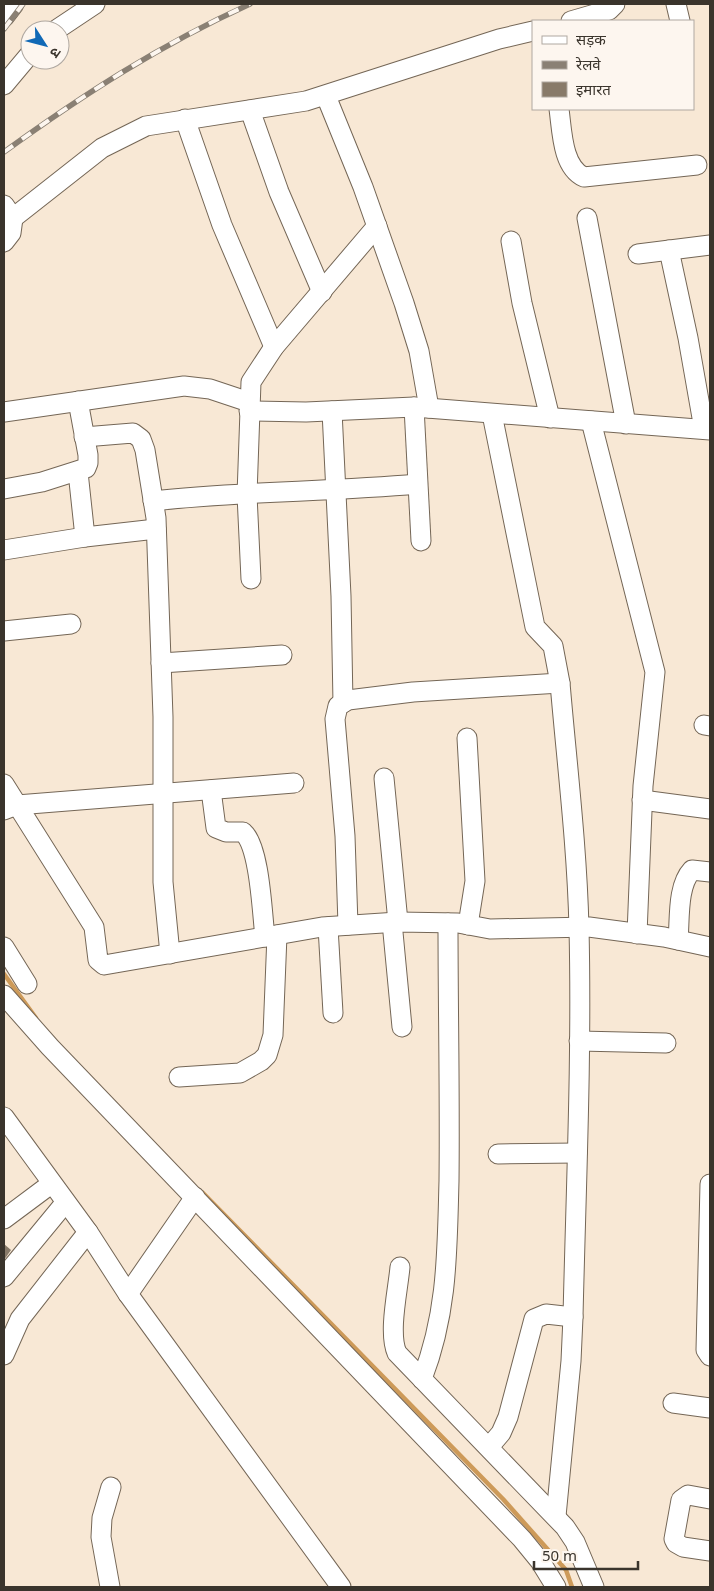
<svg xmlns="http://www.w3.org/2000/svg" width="714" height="1591" viewBox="0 0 714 1591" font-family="'Noto Sans','Noto Sans Devanagari',sans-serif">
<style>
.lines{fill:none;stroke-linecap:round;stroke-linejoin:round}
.stream{stroke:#cd9a59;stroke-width:4.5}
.building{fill:#887a69}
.minor-casing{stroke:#746656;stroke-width:21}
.minor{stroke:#fff;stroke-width:19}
.rail-casing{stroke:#8a8074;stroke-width:5.5}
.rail{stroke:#fdf6ef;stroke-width:4;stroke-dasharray:11;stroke-linecap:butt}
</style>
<rect width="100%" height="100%" fill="#f8e8d5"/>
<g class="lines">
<!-- stream -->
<g class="stream">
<polyline points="4,974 36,1018"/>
<polyline points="203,1193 503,1499 566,1570 572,1587"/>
</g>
</g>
<!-- building -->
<polygon class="building" points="4,1244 11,1250 4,1260"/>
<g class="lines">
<defs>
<g id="minor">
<polyline points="676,4 680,21"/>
<polyline points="4,17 14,4"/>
<polyline points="571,21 609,10 615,4"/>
<polyline points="56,30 95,4"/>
<polyline points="4,85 30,54"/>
<polyline points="326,96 363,187 404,303 419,351 429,408"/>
<path d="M559,109c3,21 3,58 25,68l113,-12"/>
<polyline points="250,110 279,192 322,292"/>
<polyline points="185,119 222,225 274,347"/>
<polyline points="4,205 13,218 11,233 4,242"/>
<polyline points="13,218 102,148 146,126 306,101 499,39 533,31"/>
<polyline points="587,218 626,424"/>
<polyline points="511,241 522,303 550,418"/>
<polyline points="669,250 688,338 704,429"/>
<polyline points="638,254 710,245"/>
<polyline points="414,407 421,541"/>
<polyline points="249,411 306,412 414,407 710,430"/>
<polyline points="332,411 341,596 343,703"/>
<polyline points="4,412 184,386 210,389 249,402"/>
<path d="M492,414l43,213 18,19 7,37c7,82 17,163 19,245 3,129 -3,259 -6,389l-2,44 -15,155"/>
<polyline points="591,421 655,672 643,786 637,934"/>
<polyline points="84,437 133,433 141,439 145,450 156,518 163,717 163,882 170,954"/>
<polyline points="78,472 85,537"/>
<polyline points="4,489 42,482 86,468 88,463 88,455 78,401"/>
<path d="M153,501c87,-10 176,-9 264,-17"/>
<polyline points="4,550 85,537 156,529"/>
<polyline points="251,579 247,495 251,382 274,347 377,226"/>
<polyline points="4,631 71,624"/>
<polyline points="161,663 282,655"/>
<polyline points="704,725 710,726"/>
<polyline points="467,738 475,881 468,925"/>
<polyline points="384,778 398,922"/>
<polyline points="4,784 94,927 98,960 104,965 322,927 398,922 458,923 490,929 589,927 664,937 710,947"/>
<path d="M211,790l5,38 10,4h17c17,15 19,81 22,105"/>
<polyline points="642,800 710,809"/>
<polyline points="4,810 17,805 294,783"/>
<polyline points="392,922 402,1027"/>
<polyline points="348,925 345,836 335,719 338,706 348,700 413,692 560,683"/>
<polyline points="328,927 333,1013"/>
<path d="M678,940c2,-21 -1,-54 14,-70l18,2"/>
<polyline points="4,947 27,984"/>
<polyline points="4,995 50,1047 522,1539 540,1561 556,1587"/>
<polyline points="579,1041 666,1043"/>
<polyline points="179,1077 240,1073 261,1061 267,1055 273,1035 277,935"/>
<polyline points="4,1117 88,1232 128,1294 341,1587"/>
<polyline points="498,1154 577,1153"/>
<polyline points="710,1184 706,1350 710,1356"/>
<polyline points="4,1219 51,1184"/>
<path d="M400,1267c-2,23 -12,66 -3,86l168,174 10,15 19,45"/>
<polyline points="4,1277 65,1203"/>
<polyline points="128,1294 195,1197"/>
<polyline points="4,1355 20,1319 88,1232"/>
<path d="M422,1379c26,-67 25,-128 27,-198 1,-86 -1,-172 -1,-258"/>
<polyline points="673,1403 710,1408"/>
<polyline points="489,1447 501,1433 508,1417 534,1319 546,1314 573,1317"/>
<polyline points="710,1499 688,1495 681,1500 674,1539 676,1543 683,1547 710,1551"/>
<polyline points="110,1587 101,1537 102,1518 111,1487"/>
</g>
</defs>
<!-- minor casing -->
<use href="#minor" class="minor-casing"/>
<!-- minor -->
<use href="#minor" class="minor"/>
<defs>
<g id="rail">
<polyline points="4,29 23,4"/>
<path d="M4,152c80,-58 156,-107 246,-148"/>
</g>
</defs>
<!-- rail casing -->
<use href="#rail" class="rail-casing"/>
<!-- rail -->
<use href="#rail" class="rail"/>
</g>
<!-- border -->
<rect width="714" height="1591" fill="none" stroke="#3a342c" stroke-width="10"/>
<!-- legend -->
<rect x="532" y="20" width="162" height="90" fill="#fdf6ef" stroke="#afa8a1"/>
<rect x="542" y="36" width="25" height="8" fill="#ffffff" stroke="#afa8a1"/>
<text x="576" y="45" font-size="15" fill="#3a342c">सड़क</text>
<rect x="542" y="61" width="25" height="8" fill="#8a8074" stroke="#afa8a1"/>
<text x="576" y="70" font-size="15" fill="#3a342c">रेलवे</text>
<rect x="542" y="82" width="25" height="15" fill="#887a69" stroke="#afa8a1"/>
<text x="576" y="95" font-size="15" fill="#3a342c">इमारत</text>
<!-- north arrow -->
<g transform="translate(45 45) rotate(126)"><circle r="24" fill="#fdf6ef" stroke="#afa8a1"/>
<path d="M0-4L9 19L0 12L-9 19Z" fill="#1169b6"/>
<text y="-8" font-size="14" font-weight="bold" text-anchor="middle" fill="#3a342c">उ</text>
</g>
<!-- scale -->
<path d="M534 1561v8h104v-8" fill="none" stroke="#3a342c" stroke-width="2.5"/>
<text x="542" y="1561" font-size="15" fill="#3a342c" stroke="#fdf6ef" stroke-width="4" paint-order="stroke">50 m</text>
</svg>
